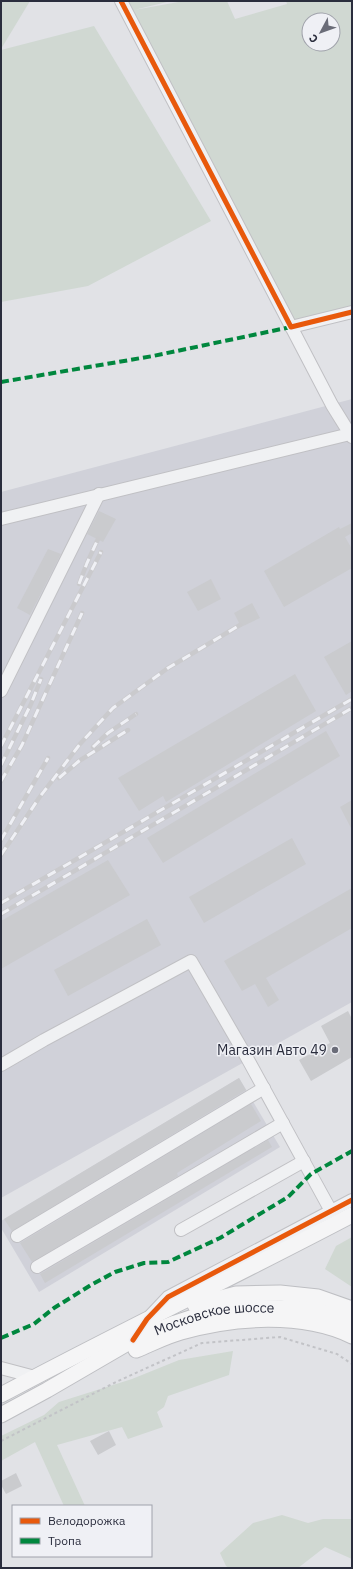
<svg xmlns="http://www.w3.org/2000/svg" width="353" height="1569" viewBox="0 0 353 1569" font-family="'IBM Plex Sans',sans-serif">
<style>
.built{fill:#d0d1d9}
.green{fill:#d0d8d2;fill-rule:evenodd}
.building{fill:#cacbce}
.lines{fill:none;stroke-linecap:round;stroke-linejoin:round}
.minor-casing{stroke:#c0c0c4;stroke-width:14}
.major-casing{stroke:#bebfc3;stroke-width:17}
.path{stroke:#c2c3c7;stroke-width:2;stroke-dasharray:3 3;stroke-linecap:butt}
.minor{stroke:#f0f1f3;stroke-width:12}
.major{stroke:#f5f5f6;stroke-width:15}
.rail-casing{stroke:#cacacd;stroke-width:4.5}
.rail{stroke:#eff0f5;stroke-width:3;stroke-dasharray:9;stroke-linecap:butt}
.quiet{stroke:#00873e;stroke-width:4;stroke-dasharray:8 4;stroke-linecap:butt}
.cycleway-casing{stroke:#eff0f5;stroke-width:8}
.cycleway{stroke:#e8590c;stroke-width:5}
.poi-dot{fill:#6a6c78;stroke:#eff0f5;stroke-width:1.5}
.labels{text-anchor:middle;stroke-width:3;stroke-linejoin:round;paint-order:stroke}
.poi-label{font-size:14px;fill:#2a2d3d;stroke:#eff0f5;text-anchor:end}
.street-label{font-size:14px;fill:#2a2d3d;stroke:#eff0f5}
</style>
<rect width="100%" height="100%" fill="#e1e2e6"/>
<!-- built -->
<g class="built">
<polygon points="352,399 352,1002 1,1198 1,492"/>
<polygon points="239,1078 280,1147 39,1292 1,1228 1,1221"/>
</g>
<!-- green -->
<g class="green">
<polygon points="1,1 30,1 1,49"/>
<path d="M121,1h50l-37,9 50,-9h43l8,18 52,-15 -1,-3h66v311l-61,15zM309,20h24v24h-24z"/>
<polygon points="94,26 211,221 88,286 1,302 1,50"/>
<polygon points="352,1237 352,1287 325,1269 336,1246"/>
<polygon points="233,1351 229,1375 168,1396 164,1407 157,1412 163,1427 128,1439 122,1427 57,1445 85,1506 64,1506 35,1442 1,1461 1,1436 44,1415 59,1402 132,1379 179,1360"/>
<polygon points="282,1515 308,1523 323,1519 352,1519 352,1559 325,1547 298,1568 229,1568 226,1566 220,1553 253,1523"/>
</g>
<!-- building -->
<g class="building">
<polygon points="99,511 116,519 103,542 87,534"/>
<polygon points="352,523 352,533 345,537 352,549 352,568 284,607 264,571 339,527 340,529"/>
<polygon points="48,549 61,554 30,615 17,608"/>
<polygon points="211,579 221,599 198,611 187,592"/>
<polygon points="252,603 260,618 241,627 234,613"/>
<polygon points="352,641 352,691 346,695 324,657"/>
<polygon points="295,674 316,711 166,802 163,796 139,811 118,778"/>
<polygon points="326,731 340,756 163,863 147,838"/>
<polygon points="352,800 352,830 340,807"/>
<polygon points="292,838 306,864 204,923 189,897"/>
<polygon points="108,860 130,895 1,969 1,921"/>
<polygon points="352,888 352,928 266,978 279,1000 268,1007 255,984 242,991 224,961"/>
<polygon points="147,919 161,945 68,996 54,970"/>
<polygon points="348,1011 352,1019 352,1057 311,1081 299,1060 330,1043 321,1026"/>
<polygon points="239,1078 246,1090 12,1231 4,1219"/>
<polygon points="251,1104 261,1121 177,1173 178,1176 32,1262 20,1243"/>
<polygon points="268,1140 272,1147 45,1283 40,1274"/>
<polygon points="109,1431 116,1445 98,1455 90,1441"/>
<polygon points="16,1473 22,1486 6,1494 1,1485 1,1481"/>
</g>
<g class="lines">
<defs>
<g id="minor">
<polyline points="121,1 332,405 350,434"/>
<polyline points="291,327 352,312"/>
<polyline points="1,519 350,434 352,437"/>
<polyline points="1,691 99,494"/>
<polyline points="1,1065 44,1040 191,961 246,1056 331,1211"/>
<polyline points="181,1230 304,1161"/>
<polyline points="17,1236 264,1088"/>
<polyline points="37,1267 283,1123"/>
<polyline points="151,1315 168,1297 352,1200"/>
<polyline points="1,1368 35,1377"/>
</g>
<g id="major">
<polyline points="195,1305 236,1294 280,1293 318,1297 352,1309"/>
<path d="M136,1350c15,-6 30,-14 45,-18 53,-15 121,-20 171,4"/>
<path d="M1,1395c116,-62 235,-119 351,-180"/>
<path id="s1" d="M1,1415l46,-25 86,-50 42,-17 39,-13 33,-3 66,2 39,13"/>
</g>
</defs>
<!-- minor casing -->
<use href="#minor" class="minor-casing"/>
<!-- major casing -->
<use href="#major" class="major-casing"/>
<!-- path -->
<polyline class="path" points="1,1441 118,1381 202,1343 280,1337 337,1354 352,1364"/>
<!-- minor -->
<use href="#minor" class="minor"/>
<!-- major -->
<use href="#major" class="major"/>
<defs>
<g id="rail">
<polyline points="79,584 87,563 98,539"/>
<polyline points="1,746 101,552"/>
<polyline points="93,747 108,733 136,714"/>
<polyline points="1,765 31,704 41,679"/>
<polyline points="59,778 79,761 128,730"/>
<polyline points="1,781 22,745 82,613"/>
<polyline points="1,840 48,758"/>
<polyline points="1,855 39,798 80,744 113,708 168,668 240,625"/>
<polyline points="1,903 352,699"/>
<polyline points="1,914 352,708"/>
</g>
</defs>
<!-- rail casing -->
<use href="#rail" class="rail-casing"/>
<!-- rail -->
<use href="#rail" class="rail"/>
<!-- quiet -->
<g class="quiet">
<polyline points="1,382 153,356 291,327"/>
<polyline points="1,1338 34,1324 54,1308 91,1285 115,1272 144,1263 168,1262 220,1238 288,1197 311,1174 352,1151"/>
</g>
<defs>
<g id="cycleway">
<polyline points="121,1 291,327 352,312"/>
<polyline points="133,1340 147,1319 168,1297 352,1200"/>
</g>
</defs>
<!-- cycleway casing -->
<use href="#cycleway" class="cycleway-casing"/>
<!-- cycleway -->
<use href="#cycleway" class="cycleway"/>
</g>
<!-- markers -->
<circle class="poi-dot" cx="335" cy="1050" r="4"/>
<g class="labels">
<!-- poi labels -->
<g class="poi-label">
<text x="327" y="1055">Магазин Авто 49</text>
</g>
<!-- street labels -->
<g class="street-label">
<text dy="5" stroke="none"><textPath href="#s1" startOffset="237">Московское шоссе</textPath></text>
</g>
</g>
<!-- border -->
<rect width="353" height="1569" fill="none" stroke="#2a2d3d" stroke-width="4"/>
<!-- legend -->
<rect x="12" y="1505" width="140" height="52" fill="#eff0f5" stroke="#a0a2ab"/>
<rect x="20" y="1518" width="20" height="6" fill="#e8590c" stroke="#a0a2ab"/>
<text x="48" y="1525" font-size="12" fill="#2a2d3d">Велодорожка</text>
<rect x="20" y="1538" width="20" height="6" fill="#00873e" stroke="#a0a2ab"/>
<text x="48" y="1545" font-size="12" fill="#2a2d3d">Тропа</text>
<!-- north arrow -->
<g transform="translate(321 32) rotate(229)"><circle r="19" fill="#eff0f5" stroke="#a0a2ab"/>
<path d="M0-3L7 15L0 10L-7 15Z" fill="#6a6c78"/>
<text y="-6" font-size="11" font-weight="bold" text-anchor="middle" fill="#2a2d3d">С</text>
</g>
</svg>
